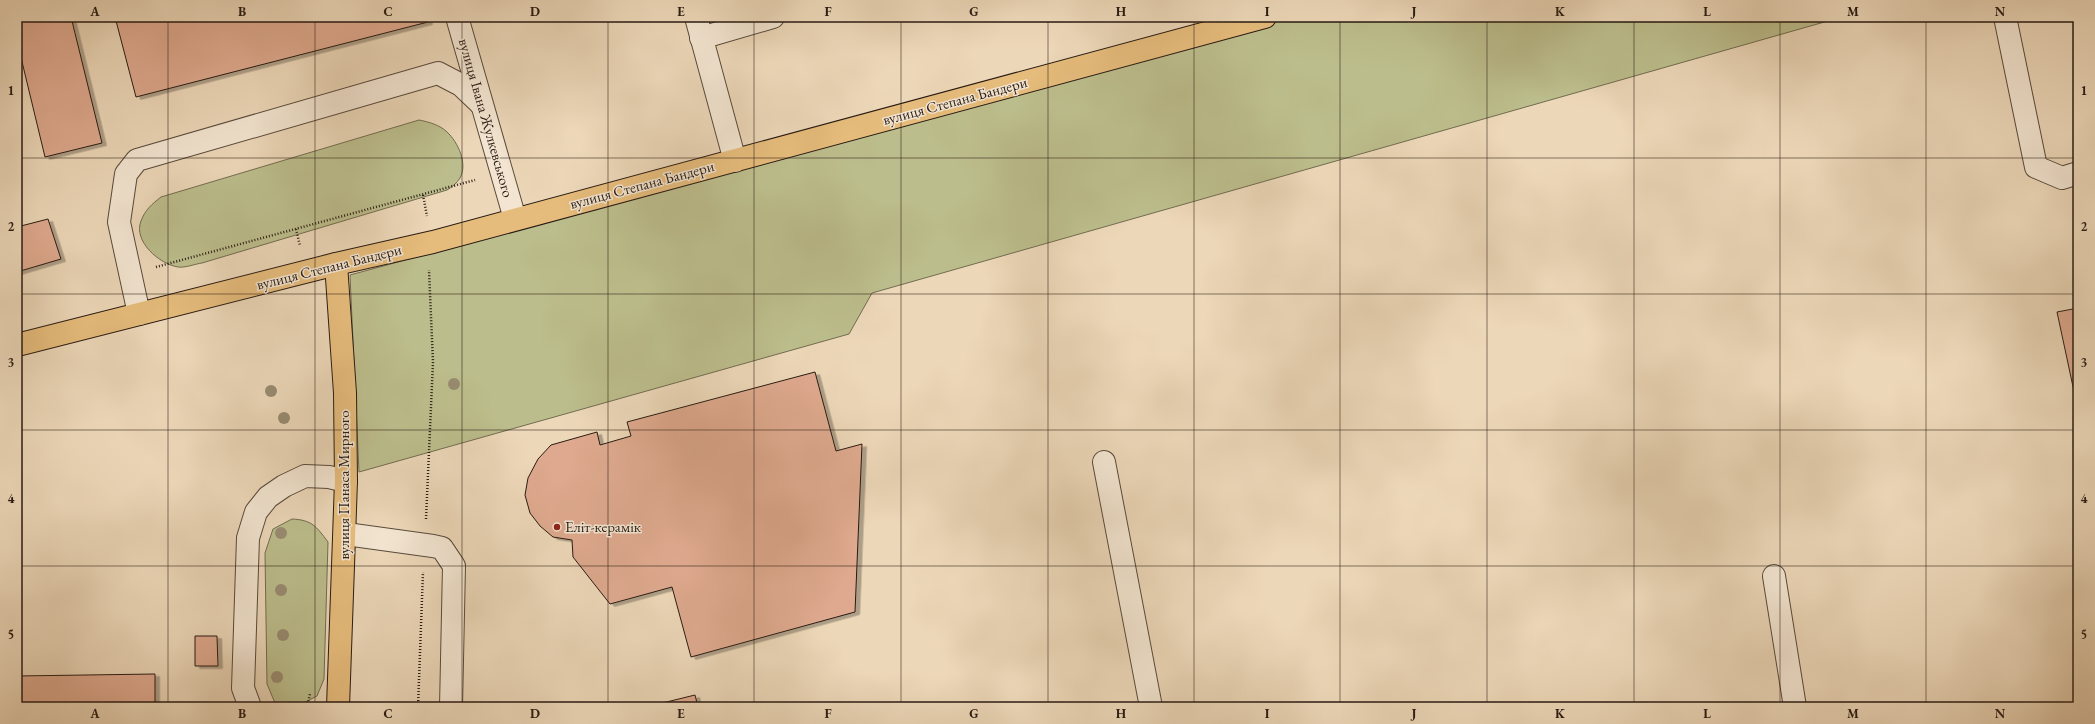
<svg xmlns="http://www.w3.org/2000/svg" width="2095" height="724" viewBox="0 0 2095 724" font-family="'EB Garamond',serif">
<style>
.green{fill:#bcbd8c;stroke:#726c50}
.building{fill:#dea98e;stroke:#281b13;filter:url(#shadow)}
.lines{fill:none;stroke-linecap:round;stroke-linejoin:round}
.minor-casing{stroke:#594a3c;stroke-width:24}
.major-casing{stroke:#281b13;stroke-width:24}
.path{stroke:#281b13;stroke-width:2.5;stroke-dasharray:1 2;stroke-linecap:butt}
.minor{stroke:#f3e5d1;stroke-width:22}
.major{stroke:#e6bc7c;stroke-width:22}
.tree{fill:#988b71}
.grid{fill:none;stroke:#281b13;stroke-width:1;stroke-opacity:0.55}
.poi-dot{fill:#8f2418;stroke:#f3e5d1;stroke-width:1.5}
.labels{text-anchor:middle;stroke-width:3;stroke-linejoin:round;paint-order:stroke}
.street-label{font-size:15px;fill:#281b13;stroke:#f3e5d1}
.poi-label{font-size:15px;fill:#281b13;stroke:#f3e5d1;text-anchor:start}
.neatline{fill:none;stroke:#281b13;stroke-width:1.5}
.grid-label{font-size:13px;text-anchor:middle;font-weight:bold;fill:#281b13}
</style>
<defs>
<filter id="shadow"><feDropShadow dx="4.5" dy="2.5" stdDeviation="0" flood-color="#0004"/></filter>
</defs>
<rect width="100%" height="100%" fill="#ecd7b8"/>
<filter id="stains"><feTurbulence type="fractalNoise" baseFrequency=".005" numOctaves="4"/><feColorMatrix values="0 0 0 0 .2 0 0 0 0 .09 0 0 0 0 .02 0 0 0 .5 -.17"/></filter>
<radialGradient id="worn" r=".72"><stop offset=".6" stop-color="#630" stop-opacity="0"/><stop offset="1" stop-color="#630" stop-opacity=".3"/></radialGradient>
<!-- green -->
<g class="green">
<polygon points="1287,17 1842,17 872,293 849,334 359,472 350,275 800,153"/>
<path d="M419,120c10,2 21,5 28,12 11,10 21,32 13,46 -3,5 -8,9 -13,12l-245,73c-7,1 -17,5 -24,4 -19,-3 -45,-26 -37,-46 4,-11 11,-17 20,-24z"/>
<path d="M292,519c20,1 24,7 36,23l-4,137 -7,17 -21,11h-14l-7,-4 -8,-19 -2,-131 8,-24z"/>
</g>
<!-- building -->
<g class="building">
<polygon points="17,17 71,17 102,143 45,157 17,41"/>
<polygon points="115,17 427,17 428,22 136,97"/>
<polygon points="48,219 61,259 17,272 17,227"/>
<polygon points="2078,308 2078,410 2057,312"/>
<polygon points="815,372 836,451 862,444 855,612 691,657 672,587 610,604 573,557 572,540 553,537 540,526 530,513 525,495 528,478 538,459 551,445 597,432 600,445 631,436 627,422"/>
<polygon points="195,636 217,636 218,666 195,666"/>
<polygon points="155,674 155,707 17,707 17,676"/>
<polygon points="695,695 698,707 646,707"/>
</g>
<g class="lines">
<defs>
<g id="minor">
<polyline points="457,17 515,219"/>
<polyline points="696,17 735,161"/>
<polyline points="2005,17 2036,167 2062,178 2078,173"/>
<polyline points="701,38 773,17"/>
<polyline points="139,314 119,222 126,174 137,160 438,73 461,85 481,104"/>
<polyline points="1104,462 1151,707"/>
<polyline points="346,534 433,546 442,548 454,566 451,707"/>
<polyline points="1774,576 1795,707"/>
<polyline points="250,707 243,688 248,538 256,512 268,497 284,486 305,476 329,477 346,481"/>
</g>
<g id="major">
<polyline points="336,264 345,393 346,481 338,707"/>
<polyline points="17,345 336,264 433,242 1265,17"/>
</g>
</defs>
<!-- minor casing -->
<use href="#minor" class="minor-casing"/>
<!-- major casing -->
<use href="#major" class="major-casing"/>
<!-- path -->
<g class="path">
<polyline points="423,195 427,216"/>
<polyline points="296,229 300,246"/>
<polyline points="156,267 475,180"/>
<polyline points="426,519 433,362 429,270"/>
<polyline points="307,707 310,694"/>
<polyline points="418,707 423,572"/>
</g>
<!-- minor -->
<use href="#minor" class="minor"/>
<!-- major -->
<use href="#major" class="major"/>
</g>
<!-- trees -->
<g class="tree">
<circle cx="454" cy="384" r="6"/>
<circle cx="271" cy="391" r="6"/>
<circle cx="284" cy="418" r="6"/>
<circle cx="281" cy="533" r="6"/>
<circle cx="281" cy="590" r="6"/>
<circle cx="283" cy="635" r="6"/>
<circle cx="277" cy="677" r="6"/>
</g>
<!-- grid -->
<path class="grid" d="M168,17v690M315,17v690M462,17v690M608,17v690M754,17v690M901,17v690M1048,17v690M1194,17v690M1340,17v690M1487,17v690M1634,17v690M1780,17v690M1926,17v690M17,158h2061M17,294h2061M17,430h2061M17,566h2061"/>
<!-- markers -->
<circle class="poi-dot" cx="557" cy="527" r="4"/>
<g class="labels">
<!-- street labels -->
<g class="street-label">
<text transform="translate(955 101) rotate(-15)" y="5">вулиця Степана Бандери</text>
<text transform="translate(486 118) rotate(74)" y="5">вулиця Івана Жулкевського</text>
<text transform="translate(642 185) rotate(-15)" y="5">вулиця Степана Бандери</text>
<text transform="translate(329 267) rotate(-14)" y="5">вулиця Степана Бандери</text>
<text transform="translate(344 485) rotate(-90)" y="5">вулиця Панаса Мирного</text>
</g>
<!-- poi labels -->
<g class="poi-label">
<text x="565" y="532">Еліт-керамік</text>
</g>
</g>
<!-- margin -->
<rect width="2095" height="724" fill="none" stroke="#ecd7b8" stroke-width="44"/>
<rect x="22" y="22" width="2051" height="680" class="neatline"/>
<g class="grid-label">
<text x="95" y="16">A</text>
<text x="242" y="16">B</text>
<text x="388" y="16">C</text>
<text x="535" y="16">D</text>
<text x="681" y="16">E</text>
<text x="828" y="16">F</text>
<text x="974" y="16">G</text>
<text x="1121" y="16">H</text>
<text x="1267" y="16">I</text>
<text x="1414" y="16">J</text>
<text x="1560" y="16">K</text>
<text x="1707" y="16">L</text>
<text x="1853" y="16">M</text>
<text x="2000" y="16">N</text>
<text x="11" y="95">1</text>
<text x="2084" y="95">1</text>
<text x="11" y="231">2</text>
<text x="2084" y="231">2</text>
<text x="11" y="367">3</text>
<text x="2084" y="367">3</text>
<text x="11" y="503">4</text>
<text x="2084" y="503">4</text>
<text x="11" y="639">5</text>
<text x="2084" y="639">5</text>
<text x="95" y="718">A</text>
<text x="242" y="718">B</text>
<text x="388" y="718">C</text>
<text x="535" y="718">D</text>
<text x="681" y="718">E</text>
<text x="828" y="718">F</text>
<text x="974" y="718">G</text>
<text x="1121" y="718">H</text>
<text x="1267" y="718">I</text>
<text x="1414" y="718">J</text>
<text x="1560" y="718">K</text>
<text x="1707" y="718">L</text>
<text x="1853" y="718">M</text>
<text x="2000" y="718">N</text>
</g>
<rect width="100%" height="100%" filter="url(#stains)"/>
<rect width="100%" height="100%" fill="url(#worn)"/>
</svg>
